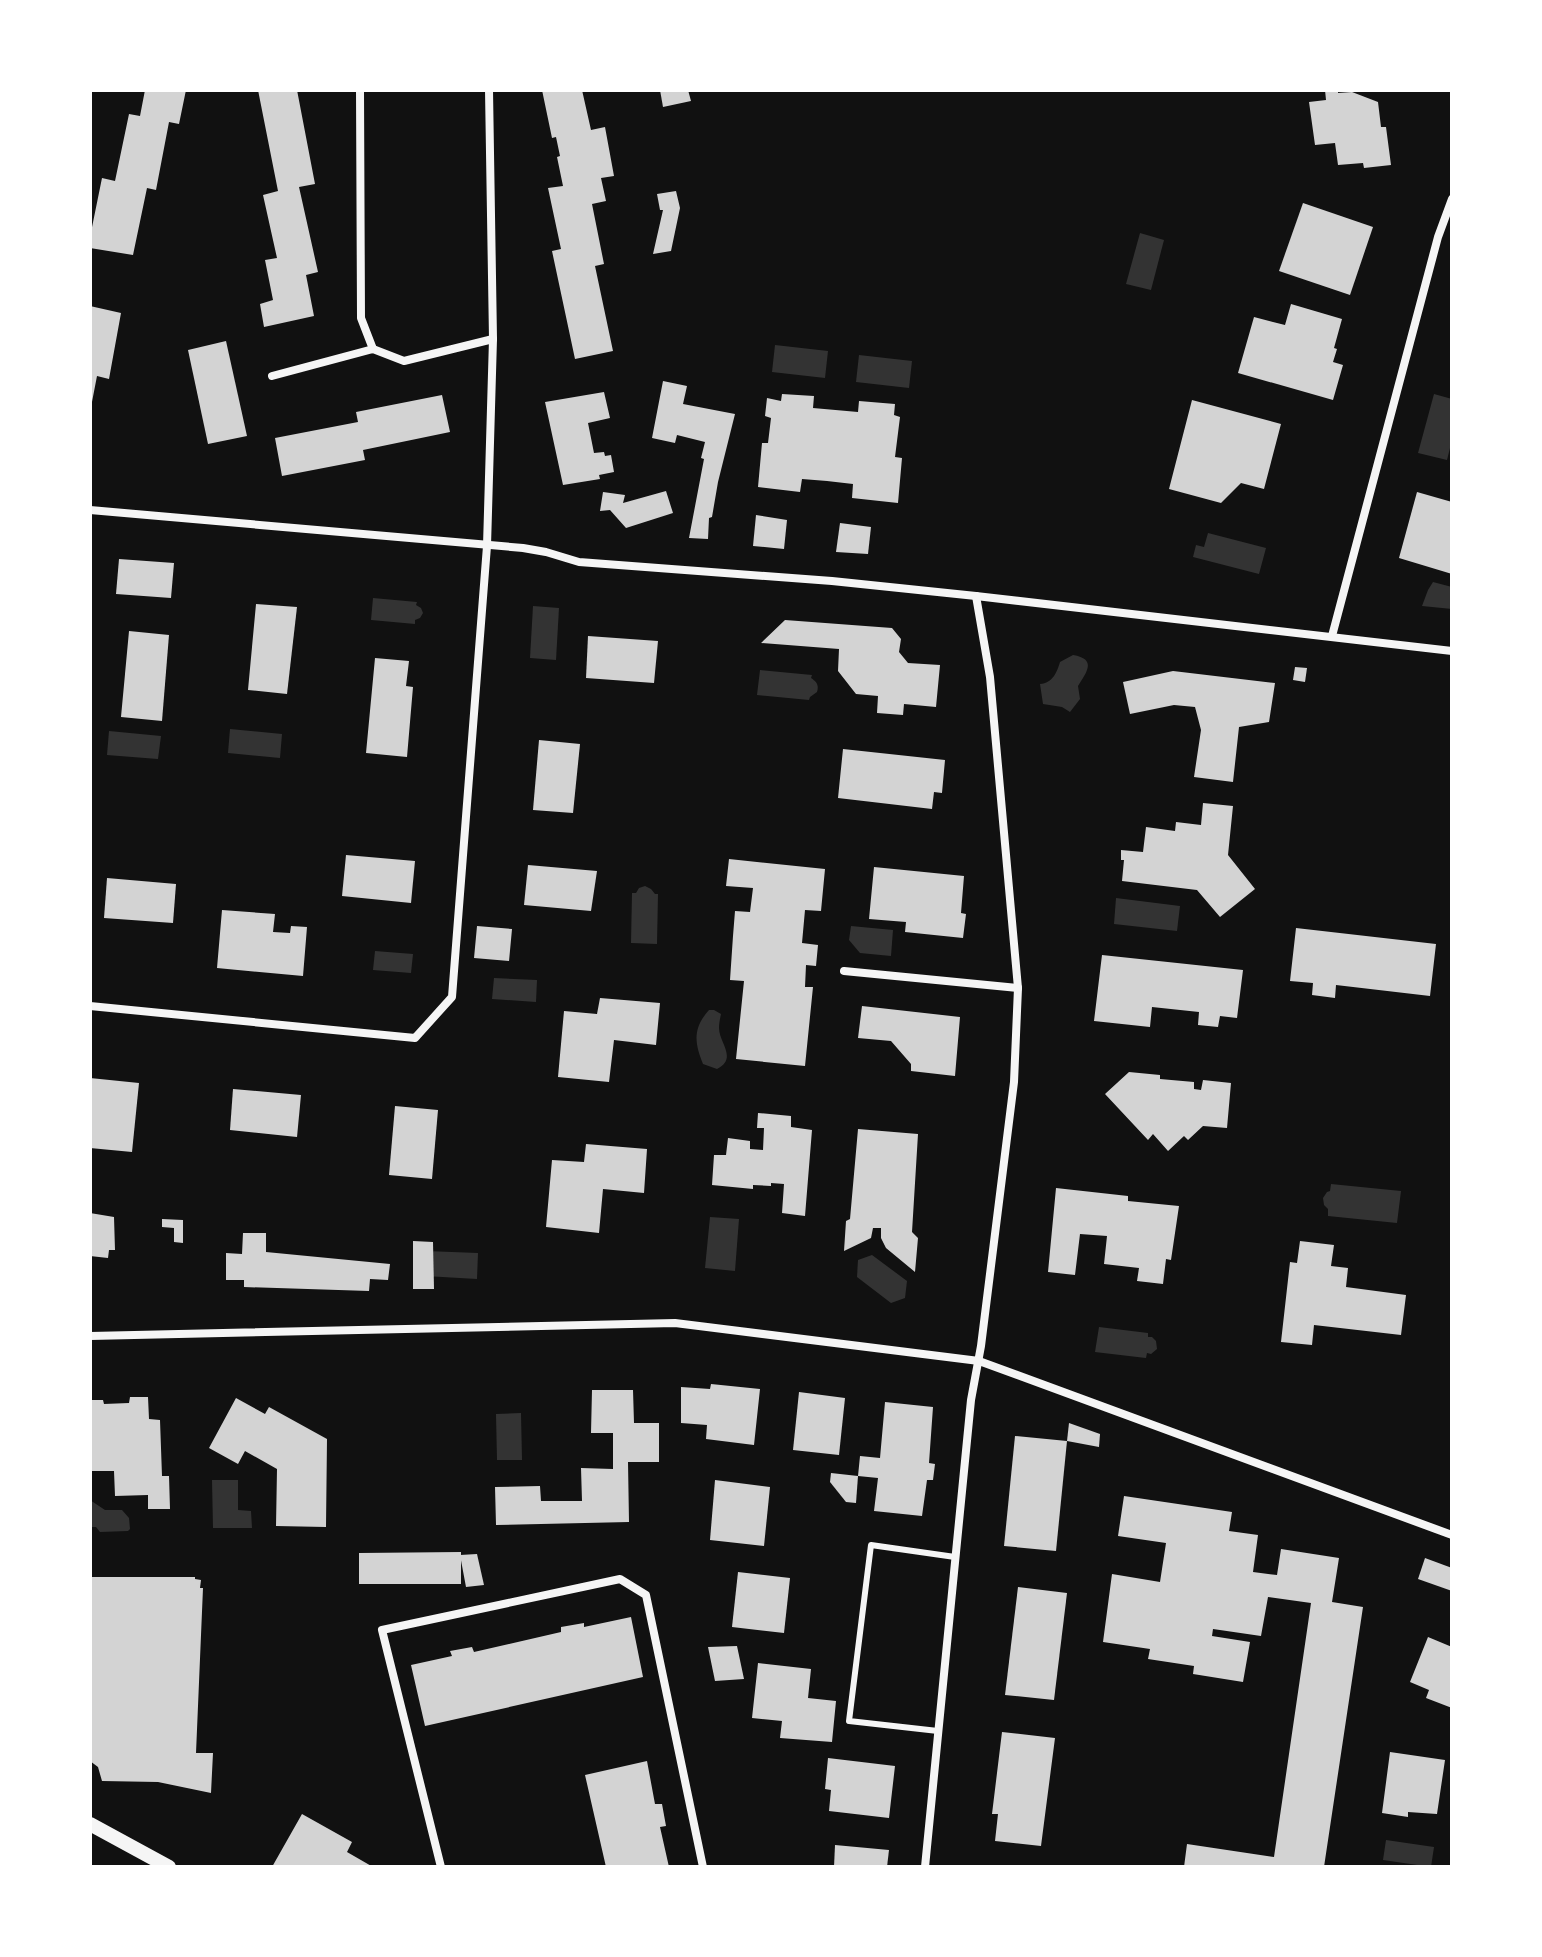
<svg xmlns="http://www.w3.org/2000/svg" width="1542" height="1957" viewBox="0 0 1542 1957" font-family="'Noto Serif',serif">
<style>
.water{fill:#333}
.building{fill:#d3d3d3}
.lines{fill:none;stroke-linecap:round;stroke-linejoin:round}
.service{stroke:#f5f5f5;stroke-width:6}
.minor{stroke:#f5f5f5;stroke-width:8}
.tertiary{stroke:#f5f5f5;stroke-width:14}
</style>
<rect width="100%" height="100%" fill="#111"/>
<!-- water -->
<g class="water">
<polygon points="1140,233 1164,240 1151,290 1126,284"/>
<polygon points="775,345 828,351 825,378 772,372"/>
<polygon points="859,355 912,361 909,388 856,382"/>
<polygon points="1434,394 1452,399 1452,440 1447,460 1418,453"/>
<polygon points="1208,533 1266,548 1259,574 1193,557 1196,545 1204,547"/>
<polygon points="1433,582 1452,587 1452,609 1422,606 1428,590"/>
<polygon points="373,598 417,602 416,605 421,608 423,613 420,618 415,620 415,624 371,620"/>
<polygon points="533,606 559,608 556,660 530,658"/>
<path d="M1073,655c24,4 14,17 5,31l2,13 -10,13 -8,-5 -19,-3 -3,-20c13,-1 17,-12 20,-22z"/>
<path d="M760,670l52,5 -1,3c6,4 8,7 6,14l-7,5 -1,3 -52,-5z"/>
<polygon points="230,729 282,734 280,758 228,753"/>
<polygon points="109,731 161,736 158,759 107,755"/>
<polygon points="645,886 651,889 655,894 658,894 657,944 631,943 632,893 636,893 639,888"/>
<polygon points="1116,898 1180,906 1177,931 1114,924"/>
<polygon points="851,926 893,930 891,956 860,953 849,940"/>
<polygon points="375,951 413,954 411,973 373,970"/>
<polygon points="494,978 537,980 536,1002 492,999"/>
<path d="M709,1010h5l7,4c-1,5 -2,9 -2,14 0,15 19,30 -2,41l-14,-5c-9,-22 -10,-36 6,-54z"/>
<polygon points="1331,1184 1401,1191 1397,1223 1328,1216 1328,1209 1324,1205 1323,1198 1327,1192 1330,1191"/>
<polygon points="710,1217 739,1219 735,1271 705,1268"/>
<polygon points="426,1251 478,1253 477,1279 425,1276"/>
<polygon points="872,1255 907,1281 905,1298 891,1303 857,1277 858,1260"/>
<polygon points="1099,1327 1148,1333 1148,1337 1152,1337 1156,1341 1157,1349 1151,1354 1147,1353 1146,1358 1095,1352"/>
<polygon points="521,1413 522,1460 497,1460 496,1414"/>
<polygon points="212,1480 238,1480 238,1510 251,1511 252,1528 213,1528"/>
<polygon points="90,1500 105,1510 122,1510 129,1518 130,1529 128,1531 100,1532 96,1527 90,1527"/>
<polygon points="1386,1840 1434,1847 1431,1867 1383,1860"/>
</g>
<!-- building -->
<g class="building">
<polygon points="145,90 186,90 179,124 169,122 156,190 147,188 133,255 90,248 90,237 102,178 115,181 129,114 140,116"/>
<polygon points="258,90 297,90 315,184 299,187 318,272 306,275 314,316 264,327 260,304 273,300 265,260 277,258 263,195 278,191"/>
<polygon points="542,90 582,90 591,130 605,127 614,176 601,178 606,201 592,204 604,264 595,266 613,351 575,359 552,251 561,249 548,188 563,186 557,157 560,156 556,137 552,138"/>
<polygon points="660,90 688,90 691,101 663,107"/>
<polygon points="1325,90 1338,90 1338,93 1352,92 1378,102 1381,127 1386,127 1391,165 1364,168 1363,163 1338,165 1335,143 1315,145 1309,102 1326,100"/>
<polygon points="676,191 680,208 671,251 653,254 663,210 660,210 657,194"/>
<polygon points="1303,203 1373,227 1350,295 1279,271"/>
<polygon points="1291,304 1342,319 1334,348 1337,349 1333,362 1343,365 1333,400 1238,373 1254,317 1285,325"/>
<polygon points="90,306 121,313 109,379 97,376 91,407 90,407"/>
<polygon points="226,341 247,436 208,444 188,350"/>
<polygon points="663,381 687,386 683,404 735,414 718,482 712,517 709,518 708,539 689,538 704,459 701,458 705,442 677,435 675,443 652,438"/>
<polygon points="604,392 610,418 588,423 594,453 604,452 605,456 611,455 614,472 599,475 600,479 563,485 545,402"/>
<polygon points="782,394 814,396 813,408 858,412 859,401 895,404 894,415 900,417 895,457 902,458 898,503 852,498 853,484 827,481 802,479 800,492 758,487 762,443 768,443 771,418 765,416 767,398 781,401"/>
<polygon points="442,395 450,432 363,450 365,460 282,476 275,438 358,422 356,412"/>
<polygon points="1192,400 1281,424 1264,489 1241,483 1221,503 1169,489"/>
<polygon points="666,491 673,513 626,528 610,510 600,511 603,492 625,495 623,503"/>
<polygon points="1417,492 1452,502 1452,574 1399,558"/>
<polygon points="756,515 787,520 784,549 753,546"/>
<polygon points="840,523 871,527 868,554 836,552"/>
<polygon points="119,559 174,563 171,598 116,594"/>
<polygon points="256,604 297,607 287,694 248,690"/>
<polygon points="785,620 892,628 901,639 899,652 908,663 940,665 936,707 904,704 903,715 877,713 878,696 856,694 838,671 839,649 761,643"/>
<polygon points="129,631 169,635 162,721 121,717"/>
<polygon points="588,636 658,641 654,683 586,678"/>
<polygon points="375,658 409,661 406,686 413,687 407,757 366,753"/>
<polygon points="1295,667 1307,668 1305,682 1293,680"/>
<polygon points="1173,671 1275,683 1269,722 1239,727 1233,782 1194,777 1201,730 1195,707 1174,705 1130,714 1123,682"/>
<polygon points="539,740 580,744 573,813 533,810"/>
<polygon points="843,749 945,760 942,793 934,792 932,809 838,798"/>
<polygon points="1203,803 1233,806 1228,855 1255,889 1220,917 1197,890 1122,881 1124,860 1121,860 1121,850 1143,852 1146,827 1175,831 1176,822 1201,825"/>
<polygon points="346,855 415,861 411,903 342,896"/>
<polygon points="729,859 825,869 821,911 805,910 802,943 818,945 816,966 806,965 805,987 813,987 805,1066 736,1059 744,981 730,980 733,936 735,911 750,912 753,888 726,886"/>
<polygon points="528,865 597,871 591,911 524,905"/>
<polygon points="874,867 964,876 961,913 966,914 963,938 905,932 906,922 869,919"/>
<polygon points="107,878 176,884 173,923 104,918"/>
<polygon points="222,910 275,914 273,932 290,933 291,926 307,927 303,976 217,968"/>
<polygon points="477,926 512,929 509,961 474,958"/>
<polygon points="1296,928 1436,944 1430,996 1336,985 1335,998 1312,995 1313,983 1290,981"/>
<polygon points="1102,955 1243,970 1237,1018 1220,1016 1218,1027 1198,1025 1199,1012 1152,1007 1150,1027 1094,1021"/>
<polygon points="600,998 660,1003 656,1045 614,1040 609,1082 558,1077 564,1011 597,1014"/>
<polygon points="862,1006 960,1017 955,1076 911,1071 911,1064 891,1041 858,1038"/>
<polygon points="1129,1072 1160,1075 1160,1079 1194,1082 1194,1089 1201,1090 1203,1080 1231,1083 1227,1128 1203,1126 1188,1140 1184,1136 1168,1151 1153,1134 1148,1140 1105,1094"/>
<polygon points="90,1078 139,1083 132,1152 90,1148"/>
<polygon points="233,1089 301,1095 297,1137 230,1130"/>
<polygon points="395,1106 438,1110 432,1179 389,1175"/>
<polygon points="758,1113 791,1116 791,1127 812,1130 805,1216 782,1213 784,1184 771,1183 771,1186 753,1185 753,1189 712,1185 714,1155 726,1155 728,1138 750,1141 750,1149 763,1150 764,1128 757,1128"/>
<polygon points="858,1129 918,1134 912,1232 918,1238 915,1272 886,1248 881,1238 881,1228 873,1228 871,1238 844,1251 846,1221 850,1219"/>
<polygon points="586,1144 647,1149 644,1193 603,1189 599,1233 546,1227 552,1160 584,1162"/>
<polygon points="1056,1188 1128,1196 1128,1201 1179,1206 1171,1260 1166,1259 1163,1284 1137,1281 1139,1268 1104,1264 1107,1236 1080,1234 1075,1275 1048,1272"/>
<polygon points="90,1213 114,1217 115,1250 109,1250 108,1258 90,1256"/>
<polygon points="162,1219 183,1220 183,1243 174,1242 174,1228 162,1227"/>
<polygon points="243,1233 266,1233 266,1252 390,1264 388,1280 370,1279 369,1291 244,1287 244,1280 226,1280 226,1253 242,1254"/>
<polygon points="413,1241 433,1242 434,1289 413,1289"/>
<polygon points="1300,1241 1334,1245 1331,1266 1348,1268 1346,1287 1406,1295 1401,1335 1314,1325 1312,1345 1281,1342 1290,1262 1297,1263"/>
<polygon points="711,1384 760,1389 754,1445 706,1439 707,1425 681,1423 681,1387 710,1389"/>
<polygon points="592,1390 633,1390 634,1423 659,1423 659,1462 628,1462 629,1522 496,1525 495,1487 540,1486 541,1501 582,1501 581,1468 613,1469 613,1433 591,1433"/>
<polygon points="799,1392 845,1398 839,1455 793,1450"/>
<polygon points="130,1397 148,1397 149,1419 160,1420 162,1476 169,1476 170,1509 148,1509 148,1495 115,1496 114,1471 90,1471 90,1400 103,1400 104,1404 129,1403"/>
<polygon points="236,1398 265,1414 269,1407 327,1439 326,1527 276,1526 277,1469 245,1451 238,1464 209,1448"/>
<polygon points="885,1402 933,1407 929,1463 935,1464 933,1480 927,1480 922,1516 874,1511 878,1478 858,1476 860,1456 880,1458"/>
<polygon points="1069,1423 1100,1434 1099,1447 1067,1441"/>
<polygon points="1015,1436 1067,1441 1056,1551 1004,1546"/>
<polygon points="831,1473 858,1476 856,1503 846,1502 830,1482"/>
<polygon points="715,1480 770,1487 764,1546 710,1540"/>
<polygon points="1124,1496 1232,1512 1229,1531 1258,1535 1253,1572 1277,1575 1281,1549 1339,1558 1332,1602 1363,1607 1324,1867 1184,1867 1187,1844 1274,1857 1311,1603 1268,1597 1261,1636 1213,1629 1212,1636 1250,1642 1243,1682 1193,1674 1194,1666 1148,1659 1150,1649 1103,1642 1112,1574 1160,1582 1166,1543 1118,1536"/>
<polygon points="461,1552 461,1584 359,1584 359,1553"/>
<polygon points="477,1554 484,1585 466,1587 460,1555"/>
<polygon points="1425,1558 1452,1568 1452,1591 1418,1579"/>
<polygon points="738,1572 790,1578 784,1633 732,1627"/>
<polygon points="90,1577 195,1577 195,1579 201,1580 200,1588 203,1588 196,1753 213,1753 211,1793 158,1782 102,1781 98,1767 90,1761"/>
<polygon points="1018,1587 1067,1593 1054,1700 1005,1695"/>
<polygon points="631,1617 643,1677 425,1726 411,1665 452,1656 450,1651 472,1647 474,1652 561,1632 561,1627 584,1623 584,1627"/>
<polygon points="1428,1637 1452,1647 1452,1708 1426,1698 1429,1690 1410,1682"/>
<polygon points="737,1646 744,1679 715,1681 708,1647"/>
<polygon points="758,1663 811,1669 808,1698 836,1701 832,1742 780,1738 782,1721 752,1718"/>
<polygon points="1002,1732 1055,1738 1041,1846 995,1841 998,1814 992,1814"/>
<polygon points="1390,1752 1445,1760 1437,1814 1408,1812 1408,1817 1382,1813"/>
<polygon points="828,1758 895,1766 889,1818 829,1811 831,1790 825,1789"/>
<polygon points="647,1761 655,1804 662,1804 666,1826 660,1827 669,1867 606,1867 585,1775"/>
<polygon points="302,1814 352,1842 347,1852 373,1867 272,1867"/>
<polygon points="835,1845 889,1850 887,1867 834,1867"/>
</g>
<g class="lines">
<!-- service -->
<polyline class="service" points="938,1731 849,1721 871,1545 955,1557"/>
<!-- minor -->
<g class="minor">
<polyline points="360,90 361,318 373,349"/>
<polyline points="272,376 373,349 404,361 493,339"/>
<polyline points="90,510 523,548 546,552 579,562 832,581 976,596 1452,651"/>
<polyline points="1332,636 1438,237 1452,199"/>
<polyline points="844,971 1018,988"/>
<polyline points="90,1006 415,1038 452,997 487,546 493,339 489,90"/>
<polyline points="90,1336 675,1323 979,1361 1452,1535"/>
<polyline points="441,1867 382,1630 620,1579 646,1595 703,1867"/>
<polyline points="925,1867 971,1400 981,1346 1014,1082 1018,988 990,677 976,596"/>
</g>
<!-- tertiary -->
<polyline class="tertiary" points="90,1824 169,1867"/>
</g>
<!-- border -->
<rect width="1542" height="1957" fill="none" stroke="#ffffff" stroke-width="184"/>
</svg>
